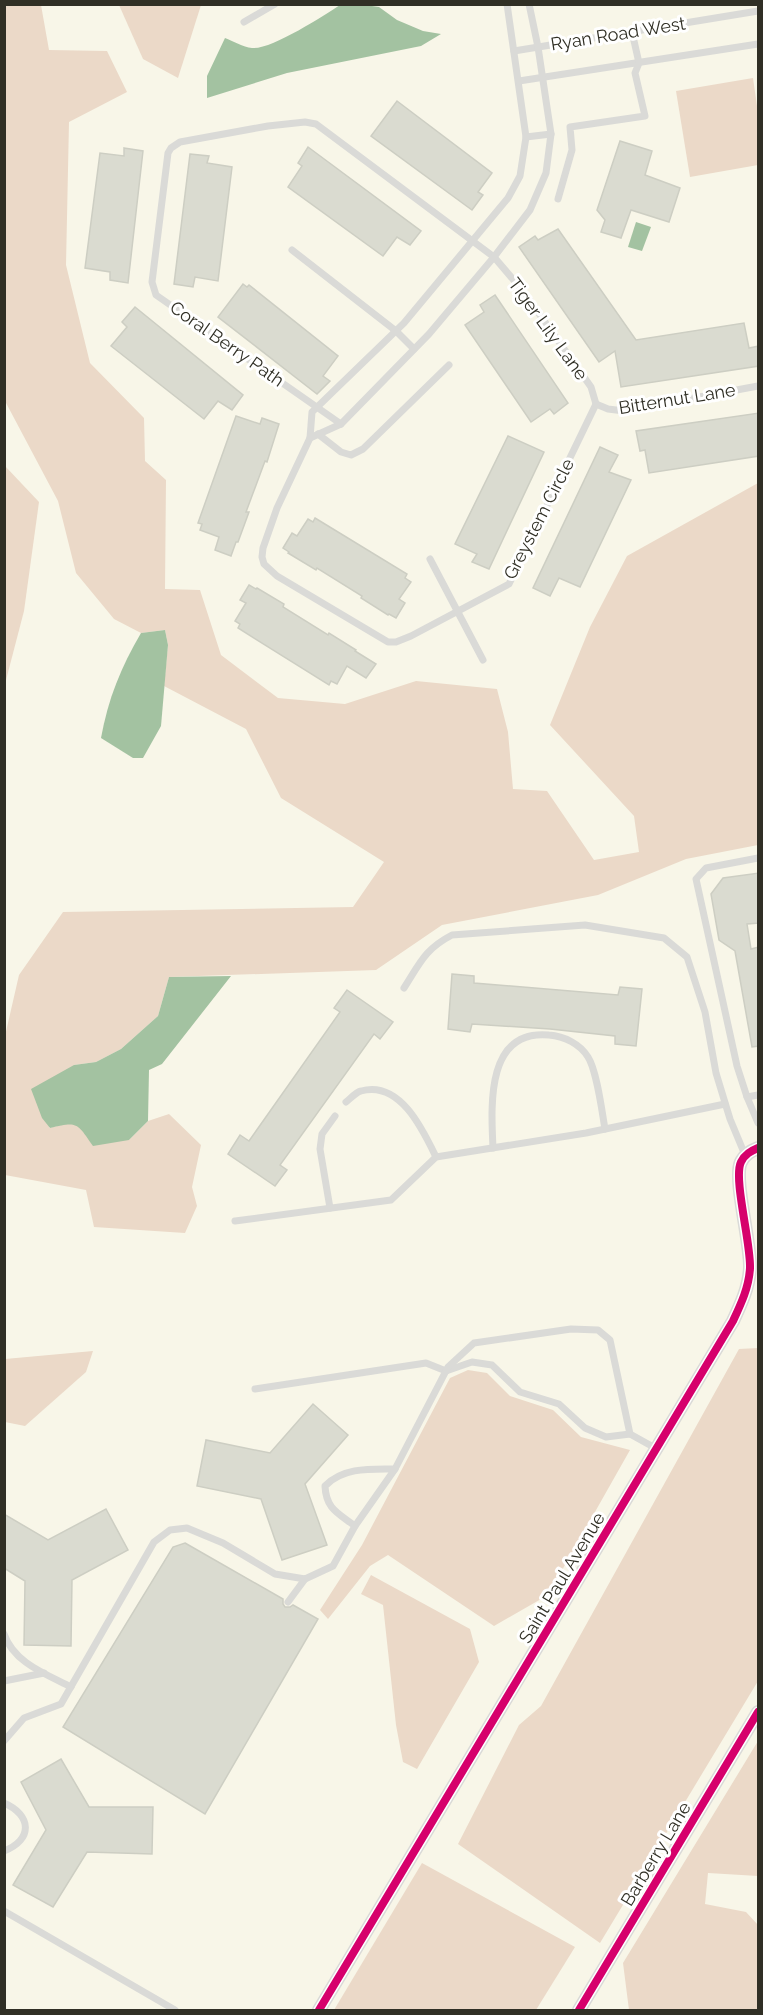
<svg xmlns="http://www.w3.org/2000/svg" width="763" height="2015" viewBox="0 0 763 2015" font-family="Raleway,sans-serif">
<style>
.green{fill:#ebd9c8}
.water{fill:#a3c2a1}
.building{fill:#dadbd0;stroke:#cdcec3;stroke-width:1.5}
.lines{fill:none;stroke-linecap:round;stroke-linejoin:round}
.service{stroke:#dadad7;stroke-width:7}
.minor{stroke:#dadad7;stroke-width:14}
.cycleway-casing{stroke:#fff;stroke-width:11}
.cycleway{stroke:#d6006c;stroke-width:8}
.labels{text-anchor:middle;stroke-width:6;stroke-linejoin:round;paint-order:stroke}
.street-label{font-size:18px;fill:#302f25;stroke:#fff}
</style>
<rect width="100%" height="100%" fill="#f8f6e8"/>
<!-- green -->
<g class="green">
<polygon points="4,5 41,5 49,50 107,51 127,92 69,122 66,265 90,363 144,418 145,461 166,480 165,589 200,590 221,655 278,698 345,704 416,681 497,689 508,732 513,789 547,791 594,860 639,852 634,816 550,725 590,627 627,556 758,483 758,845 686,859 598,895 442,925 376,970 169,977 158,1016 121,1049 96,1062 74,1065 49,1128 70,1123 129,1140 148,1121 169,1114 201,1145 192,1187 197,1206 185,1233 94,1227 86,1190 5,1175 5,1036 19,975 63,912 353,907 384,862 281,798 246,729 164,686 168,645 165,630 141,633 114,619 76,573 58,501 5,401"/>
<polygon points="119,5 201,5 178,78 143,59"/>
<polygon points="753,78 758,113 758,165 690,177 676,91"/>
<polygon points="5,466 39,502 24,611 5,684"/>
<polygon points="758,1348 758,1681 600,1943 458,1844 519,1725 541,1706 739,1349"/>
<polygon points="93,1351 86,1372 25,1426 5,1422 5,1359"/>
<polygon points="468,1370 487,1373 510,1396 553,1410 581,1437 630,1450 548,1595 494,1626 388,1555 370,1566 328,1619 320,1610 362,1545 450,1378"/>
<polygon points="371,1575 470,1629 479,1662 417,1769 403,1762 396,1725 383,1605 361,1594"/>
<polygon points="758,1741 758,1876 708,1873 705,1904 746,1912 758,1925 758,2010 629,2010 623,1963"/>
<polygon points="422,1863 575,1947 536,2010 334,2010"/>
</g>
<!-- water -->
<g class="water">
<path d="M340,5h25l14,2 18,13 26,11 18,3 -20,12 -134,27 -80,25v-22l18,-38c8,3 18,9 27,10 19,2 71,-32 88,-43z"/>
<polygon points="636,222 651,227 642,251 628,247"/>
<path d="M165,630l3,15 -7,81 -18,32h-10l-32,-20c7,-39 20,-71 40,-105z"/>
<path d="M231,976l-69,88 -13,6 -1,51 -19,19 -36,6c-16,-23 -15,-25 -43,-18l-8,-10 -11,-29 43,-24 22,-3 25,-13 37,-33 11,-39z"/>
</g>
<!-- building -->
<g class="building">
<polygon points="397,101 492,173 478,192 483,195 472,210 371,136"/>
<polygon points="620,141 652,151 645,175 680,188 669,222 631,210 621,238 601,232 605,220 597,210"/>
<polygon points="308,147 421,231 410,245 397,237 383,256 288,187 302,166 298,163"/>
<polygon points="124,148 143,151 128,283 110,280 110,272 85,268 100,153 124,156"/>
<polygon points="190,154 209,156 207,163 232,167 218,281 195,277 193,287 174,284"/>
<polygon points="558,229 636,340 744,323 749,348 759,346 759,366 621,387 615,351 599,362 519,247 535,236 538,240"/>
<polygon points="243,284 247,287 249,285 338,356 323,376 330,381 317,394 218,317"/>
<polygon points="495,295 568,403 554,414 550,409 531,422 465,325 484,312 480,305"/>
<polygon points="135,307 243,395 232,410 218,401 204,419 111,346 127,327 122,322"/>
<polygon points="759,413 759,456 649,473 645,450 640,451 636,431"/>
<polygon points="236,416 260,424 262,418 279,424 267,462 265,461 246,512 249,512 238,542 236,542 231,556 215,550 219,537 200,530 202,524 198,523"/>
<polygon points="508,436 544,452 489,569 472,562 477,554 455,544"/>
<polygon points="600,447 618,455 609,472 631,480 580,587 559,578 550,596 533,588"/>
<polygon points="315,518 407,574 405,578 411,582 399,599 405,603 396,618 389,614 388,615 361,598 362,596 317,568 316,570 288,553 289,552 283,548 292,533 297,536 308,519 313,522"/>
<polygon points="249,585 256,589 257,588 284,604 283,607 328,635 329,633 356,650 355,651 376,664 366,678 347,666 337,684 331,681 329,685 238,628 240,624 235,621 246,603 240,600"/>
<polygon points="759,873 759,923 747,924 751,949 759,947 759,1046 752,1047 735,951 719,940 711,894 723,878"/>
<polygon points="452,974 474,976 474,983 618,995 620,987 642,989 636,1046 615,1044 615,1036 550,1029 472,1024 470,1032 448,1029"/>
<polygon points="347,990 393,1022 380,1039 374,1034 280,1165 287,1170 275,1186 228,1154 240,1135 249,1141 340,1012 334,1008"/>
<polygon points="313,1404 348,1435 305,1484 327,1545 282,1560 261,1499 197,1486 206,1440 270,1453"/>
<polygon points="106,1509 128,1550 72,1580 71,1646 24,1645 25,1581 4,1568 4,1514 48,1540"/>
<polygon points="185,1543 283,1599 283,1604 285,1607 290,1607 293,1605 318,1619 205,1814 63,1727 173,1547"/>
<polygon points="61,1759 89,1807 153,1807 152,1854 87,1852 53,1907 13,1885 46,1830 21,1782"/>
</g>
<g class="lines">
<!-- service -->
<g class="service">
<polyline points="507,4 526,137 520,176 508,198 404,323 312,412 310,438 277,508 263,548 262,557 264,564 277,576 388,642 396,642 411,636 509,584 596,404"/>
<polyline points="244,22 275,4"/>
<polyline points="514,51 758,11"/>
<polyline points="519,81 758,44"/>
<polyline points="526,137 551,134"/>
<polyline points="558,199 572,150 570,127 645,116 635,73 639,63 632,32"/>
<polyline points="292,250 396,331 414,349"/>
<polyline points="596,404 608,409 624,411 758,386"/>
<polyline points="341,424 156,295 152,282 168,153 171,148 180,142 268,126 305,122 316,124 494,257 523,291 591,387 596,404"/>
<polyline points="318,434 341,452 351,455 363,449 449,365"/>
<polyline points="310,438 341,424 429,334 494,257 530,210 546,173 551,134 538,47 529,4"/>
<polyline points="430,559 483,660"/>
<polyline points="758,858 706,868 696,879 737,1066 747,1097 758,1095"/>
<path d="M404,988c16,-25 21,-39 48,-53l133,-10 79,13 23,19 18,55 11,61 14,46 15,36"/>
<polyline points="747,1097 758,1123"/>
<path d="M346,1102c4,-3 10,-10 15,-11 39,-11 62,39 75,66"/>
<path d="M493,1148c-2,-43 -7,-119 56,-113 15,1 31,9 39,22 9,14 14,55 17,72"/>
<polyline points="330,1208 320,1149 322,1134 335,1116"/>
<polyline points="235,1221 391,1200 436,1157 586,1133 725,1104"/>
<polyline points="446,1371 472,1362 492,1365 520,1392 559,1404 585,1428 606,1437 630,1434 657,1449"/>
<polyline points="255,1389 426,1363 446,1371"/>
<polyline points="355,1526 395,1469"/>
<polyline points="288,1602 305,1579"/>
<path d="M4,1634c10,29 42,40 67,53"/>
<polyline points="4,1681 44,1673"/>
<path d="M4,1741l20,-23 37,-14 93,-162 16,-12 17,-2 36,15 52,31 30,5 28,-13 22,-40c-17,-13 -29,-17 -30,-40 18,-19 46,-17 70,-17l53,-102 26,-24 97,-14 27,1 12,10 20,94"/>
<path d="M4,1803c28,12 29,37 0,48"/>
<polyline points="4,1911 175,2010"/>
</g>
<!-- minor -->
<g class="minor">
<path d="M319,2010l414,-689c8,-17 16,-34 17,-53 1,-25 -17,-90 -9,-106 4,-8 10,-11 17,-14"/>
<polyline points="579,2010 758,1712"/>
</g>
<defs>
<g id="cycleway">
<path d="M319,2010l414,-689c8,-17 16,-34 17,-53 1,-25 -17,-90 -9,-106 4,-8 10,-11 17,-14"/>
<polyline points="579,2010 758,1712"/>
</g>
</defs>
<!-- cycleway casing -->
<use href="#cycleway" class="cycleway-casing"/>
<!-- cycleway -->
<use href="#cycleway" class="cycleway"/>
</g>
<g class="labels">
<!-- street labels -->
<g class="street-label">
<text transform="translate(618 34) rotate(-9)" y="6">Ryan Road West</text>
<text transform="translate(548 329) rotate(54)" y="6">Tiger Lily Lane</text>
<text transform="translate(227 344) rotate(35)" y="6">Coral Berry Path</text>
<text transform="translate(677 399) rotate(-9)" y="6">Bitternut Lane</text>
<text transform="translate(539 519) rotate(-63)" y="6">Greystem Circle</text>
<text transform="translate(562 1578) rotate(-59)" y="6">Saint Paul Avenue</text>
<text transform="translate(656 1854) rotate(-59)" y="6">Barberry Lane</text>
</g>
</g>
<!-- border -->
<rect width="763" height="2015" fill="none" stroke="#302f25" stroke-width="12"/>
</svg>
